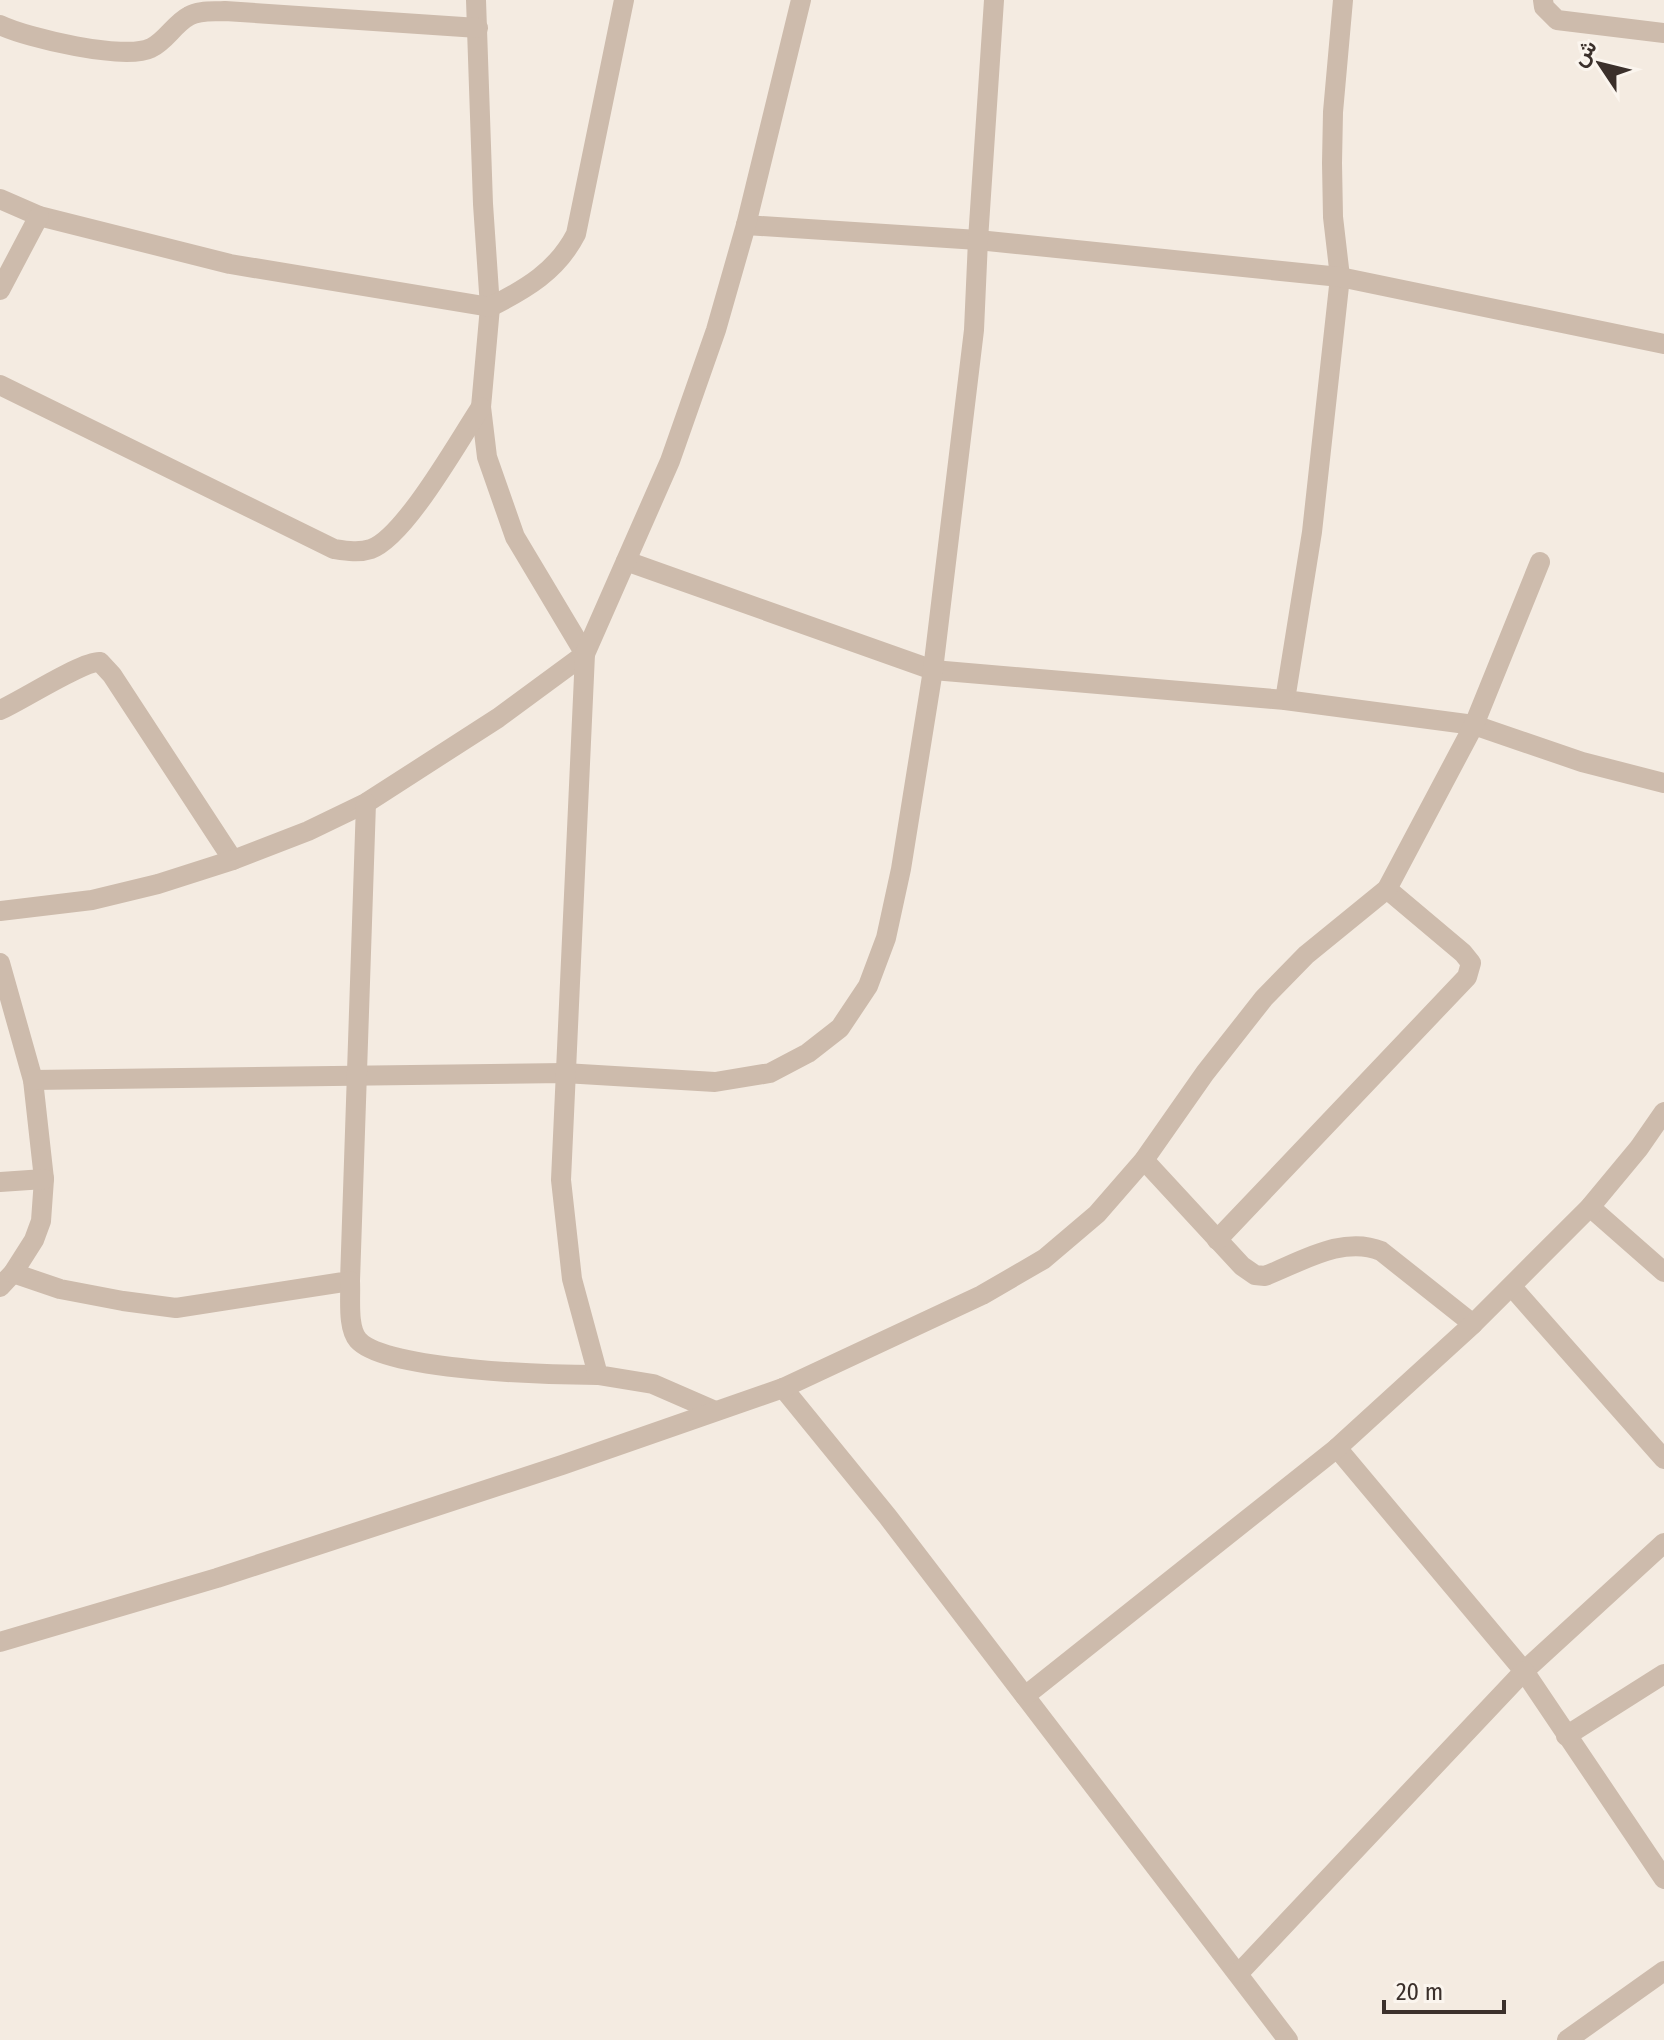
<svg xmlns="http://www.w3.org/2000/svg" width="1664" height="2040" viewBox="0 0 1664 2040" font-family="'Fira Sans Condensed',Vazirmatn,sans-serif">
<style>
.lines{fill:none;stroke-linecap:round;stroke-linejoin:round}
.minor{stroke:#cdbbac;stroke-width:20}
</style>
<rect width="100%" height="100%" fill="#f4ebe1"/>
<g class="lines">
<!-- minor -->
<g class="minor">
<polyline points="476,0 483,204 490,307 481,407 487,457 515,537 585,654"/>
<polyline points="1343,0 1333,112 1332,163 1333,217 1340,277 1312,532 1285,700 1474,725 1582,762 1664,783"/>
<polyline points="1543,0 1544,7 1557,20 1664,33"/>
<path d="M0,25c27,13 125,36 151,23 15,-7 23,-24 38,-32 10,-6 25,-4 36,-5l253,17"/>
<path d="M0,199l39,17 191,48 260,43c36,-18 67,-36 86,-73l48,-234"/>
<polyline points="746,225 978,240 1340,277 1664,344"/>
<polyline points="0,290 39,216"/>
<path d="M0,385l334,164c13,2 25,4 37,0 34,-12 88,-109 110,-142"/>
<polyline points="626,561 933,670 1285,700"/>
<path d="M0,710c21,-9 84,-50 100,-48l12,13 121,185"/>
<polyline points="0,911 92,900 158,884 233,860 308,831 366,803 498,718 585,654"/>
<polyline points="0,963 33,1080 44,1179 41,1221 34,1240 13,1273 0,1287"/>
<polyline points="33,1080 564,1073 715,1082 770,1073 808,1053 840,1028 868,986 886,938 901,869 933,670 974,330 978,240 994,0"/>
<path d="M1144,1160l98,106 13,9 10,1c36,-14 78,-41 116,-25l92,73"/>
<polyline points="0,1182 44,1179"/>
<polyline points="1590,1207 1664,1272"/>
<polyline points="1217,1240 1467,977 1471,963 1463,953 1387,889"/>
<polyline points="13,1273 60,1289 123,1301 176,1308 350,1281 366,803"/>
<path d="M350,1281c1,17 -3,46 8,59 27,31 196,35 240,35"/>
<polyline points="1512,1287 1664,1459"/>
<polyline points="783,1388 888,1517 1288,2040"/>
<polyline points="715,1411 653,1384 598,1375 572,1279 561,1180 585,654 670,461 716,330 746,225 801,0"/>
<polyline points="1337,1448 1524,1671 1664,1543"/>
<polyline points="0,1642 217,1578 562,1465 783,1388 982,1295 1044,1259 1097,1214 1144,1160 1205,1073 1264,998 1306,955 1387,889 1474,725 1540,562"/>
<polyline points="1025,1696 1337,1448 1473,1324 1590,1207 1639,1148 1664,1112"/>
<polyline points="1566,1736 1664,1674"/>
<polyline points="1239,1973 1524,1671 1664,1879"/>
<polyline points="1567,2040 1664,1971"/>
</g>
</g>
<!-- north arrow -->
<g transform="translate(1600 64) rotate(305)" stroke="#fbf5ee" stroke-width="6" paint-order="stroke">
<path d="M0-6L14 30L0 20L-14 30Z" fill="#3b302b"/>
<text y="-12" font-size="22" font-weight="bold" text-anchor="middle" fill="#3b302b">ش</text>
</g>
<!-- scale -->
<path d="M1384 2000v12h120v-12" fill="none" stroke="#3b302b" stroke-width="4"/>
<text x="1396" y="2000" font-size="24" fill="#3b302b" stroke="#fbf5ee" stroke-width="6" paint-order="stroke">20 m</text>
</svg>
